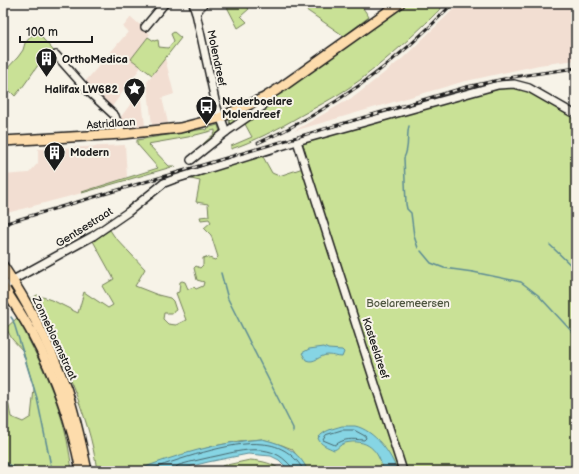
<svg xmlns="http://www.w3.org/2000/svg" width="579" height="474" viewBox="0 0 579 474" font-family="'Balsamiq Sans',sans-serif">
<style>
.built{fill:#f2ded2}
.green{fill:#c9e196;stroke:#727e59}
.water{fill:#86d5e4;stroke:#5c8b94}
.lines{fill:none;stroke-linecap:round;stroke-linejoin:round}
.shore{stroke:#46666c;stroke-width:1}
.stream{stroke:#5c8b94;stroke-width:1.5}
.minor-casing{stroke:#1c1c1c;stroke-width:10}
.major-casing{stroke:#1c1c1c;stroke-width:12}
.minor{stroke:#f7f3e8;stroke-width:7}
.major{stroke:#fddcac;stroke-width:9}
.rail-casing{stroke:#1c1c1c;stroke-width:3}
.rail{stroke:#f7f3e8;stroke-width:1.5;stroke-dasharray:4.5;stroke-linecap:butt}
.labels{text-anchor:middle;stroke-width:4;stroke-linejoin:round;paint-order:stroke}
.street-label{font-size:11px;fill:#1c1c1c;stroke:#f7f3e8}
.poi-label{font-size:11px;font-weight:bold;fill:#1c1c1c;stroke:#f7f3e8;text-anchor:start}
.park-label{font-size:11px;fill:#505741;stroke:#f7f3e8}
</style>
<rect width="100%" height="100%" fill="#f7f3e8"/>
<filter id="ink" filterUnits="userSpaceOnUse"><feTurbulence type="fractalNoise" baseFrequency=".025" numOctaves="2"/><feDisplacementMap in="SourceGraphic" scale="8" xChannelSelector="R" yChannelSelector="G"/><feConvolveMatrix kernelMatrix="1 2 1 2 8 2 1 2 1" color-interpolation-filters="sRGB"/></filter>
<g filter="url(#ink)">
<!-- built -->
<g class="built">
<polygon points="460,3 576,3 576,60 539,65 462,82 294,131 355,96 403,58"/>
<polygon points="131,17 150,34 132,59 141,67 111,108 84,83 128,32 123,27"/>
<polygon points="165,58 174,94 162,98 168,123 152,125 147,82"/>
<polygon points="141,90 145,126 121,128 120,118"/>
<polygon points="125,145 127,177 82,192 82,193 3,214 3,175 29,173 38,163 38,149"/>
</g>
<!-- green -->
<g class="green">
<polygon points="225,3 244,3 249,9 241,16 247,22 238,28"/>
<polygon points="296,3 355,3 361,5 369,17 344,36"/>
<path d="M407,3h39c-27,28 -55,53 -86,77 -19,14 -40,25 -60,36 -22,13 -45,25 -69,33v-3l21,-9 -7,-13 23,-18 7,-10z"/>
<path d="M36,31l23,26 -6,7 -9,-7c-10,13 -18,27 -29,39l-12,-12v-11l15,-16 5,-7 2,-7z"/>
<polygon points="174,32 181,38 152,75 131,59 148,37 154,41 158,40 159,47 168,48 174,41 171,34"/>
<path d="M517,86l9,4 42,23 8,11v347h-268l-16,-22 -10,-4 -20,-6 -23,2 -29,6 -75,24h-38c-7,-57 -39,-121 -67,-171l7,-5 17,6 24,12 6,-21 24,16 5,-3 -11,-19 12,-7 -21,-38 17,-11 4,6 31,33 -10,17 23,9 12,3 3,3 3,9 -4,3h-8l-1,6 5,5 8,1 10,-5 -10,-27 3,-1 1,-10 2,-1 3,1 3,7 6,-2 2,2 7,-3 1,-4 -7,-2 -3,-12 2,-2 4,2 3,-3v-7l3,-1 9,3 3,-3 -7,-22 -7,-7 7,-6 -2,-3 -8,1 -1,-3 9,-1 -1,-12 -12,-2 4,-21 -9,-2v-3l71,-21 10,18 7,3 30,-10 -7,-23 102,-30 102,-26z"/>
<polygon points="244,113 246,116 230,126 229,119"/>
<polygon points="218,125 220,132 205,144 203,144 215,133 215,130 188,137 148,144 169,166 175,166 82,193 82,192 158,168 137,144 137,140 204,129 205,130 208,129 207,128"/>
<path d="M17,318c21,38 41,79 50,122 2,11 4,21 5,31h-69v-71l5,1 3,16 12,5 8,-5 3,-28 -11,-38 -11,-12 -6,-11z"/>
<path d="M250,460c12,1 23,3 32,11h-54v-2h-4l-2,-3z"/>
</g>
<!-- water -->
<g class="water">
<path d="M324,347l4,2 14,1 2,2 -2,5c-5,0 -9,-2 -14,-2 -9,0 -13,9 -22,5l-4,-7 7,-4z"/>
<path d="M342,426c4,0 9,0 13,0 19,4 37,28 42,45h-14c-4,-21 -16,-33 -38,-28 -5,1 -7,6 -11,7 -6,-3 -14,-5 -16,-12 7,-8 14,-9 24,-12z"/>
<path d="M262,439c21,5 37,12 46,32h-18l-11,-11 -8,-4 -23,-2 -40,8 -35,9h-38c40,-16 84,-29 127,-32z"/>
</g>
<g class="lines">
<!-- shore -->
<g class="shore">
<path d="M342,430h12l11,6 1,2 -2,2c-13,-1 -19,-2 -29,5l-12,-5 3,-5z"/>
<path d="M146,471c28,-10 87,-31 116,-27 19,1 33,11 42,27"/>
<path d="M175,471l1,-4 3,-2c14,-4 28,-7 42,-10 22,-5 47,-11 65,6 3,3 6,5 7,10"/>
</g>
<!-- stream -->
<g class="stream">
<path d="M409,126c-3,11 1,20 -5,32l2,46 1,5 4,4 3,23 4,12"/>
<polyline points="550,245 576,270"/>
<polyline points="421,251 431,263 444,268 473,272 521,282 538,295 576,336"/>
<polyline points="221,273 228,299 293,428 293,432"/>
<polyline points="11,317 13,320 37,398 52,471"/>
<polyline points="3,462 21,471"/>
</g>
<defs>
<g id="minor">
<polyline points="193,3 196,13 216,105 226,132"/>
<polyline points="196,13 204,3"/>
<polyline points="145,27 165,3"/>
<polyline points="56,55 88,91 115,116 122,134"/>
<polyline points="297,141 403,471"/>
<polyline points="191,160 226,132 262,107 268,96"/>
<polyline points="3,288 15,279 93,236 128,212 164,183 172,180 297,141 498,85 514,84 529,88 571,112"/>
</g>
<g id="major">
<polyline points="3,141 122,134 180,128 219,118 264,98 283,86 400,3"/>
<path d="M3,266c25,37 47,80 63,122 9,27 15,55 21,83"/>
<path d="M3,286c9,15 20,30 29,47 23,43 40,90 49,138"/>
</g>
</defs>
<!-- minor casing -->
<use href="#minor" class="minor-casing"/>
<!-- major casing -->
<use href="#major" class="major-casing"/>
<!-- minor -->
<use href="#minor" class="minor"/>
<!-- major -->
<use href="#major" class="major"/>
<defs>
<g id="rail">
<path d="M258,143c75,-33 140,-81 195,-140"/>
<polyline points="3,224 466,87 513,77 576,68"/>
</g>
</defs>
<!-- rail casing -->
<use href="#rail" class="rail-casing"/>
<!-- rail -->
<use href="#rail" class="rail"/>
</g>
</g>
<!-- icons -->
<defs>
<symbol id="building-pin" viewBox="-11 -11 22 30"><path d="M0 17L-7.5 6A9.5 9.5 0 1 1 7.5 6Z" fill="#1c1c1c" stroke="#f7f3e8"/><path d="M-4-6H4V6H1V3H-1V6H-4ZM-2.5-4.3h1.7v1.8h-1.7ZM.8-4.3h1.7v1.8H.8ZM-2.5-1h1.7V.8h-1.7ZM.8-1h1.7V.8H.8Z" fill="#fff"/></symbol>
<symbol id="sight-pin" viewBox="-11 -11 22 30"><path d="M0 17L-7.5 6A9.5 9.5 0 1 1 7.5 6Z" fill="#1c1c1c" stroke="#f7f3e8"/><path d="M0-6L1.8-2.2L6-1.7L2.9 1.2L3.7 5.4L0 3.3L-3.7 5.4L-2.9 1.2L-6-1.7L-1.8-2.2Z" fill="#fff"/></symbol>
<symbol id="bus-pin" viewBox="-11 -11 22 30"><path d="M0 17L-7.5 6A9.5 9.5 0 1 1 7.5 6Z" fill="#1c1c1c" stroke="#f7f3e8"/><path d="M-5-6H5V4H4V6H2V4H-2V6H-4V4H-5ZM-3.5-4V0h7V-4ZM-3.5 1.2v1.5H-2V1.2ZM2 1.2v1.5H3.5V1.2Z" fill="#fff"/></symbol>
</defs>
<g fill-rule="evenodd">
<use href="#building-pin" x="34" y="46" width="25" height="34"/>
<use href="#sight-pin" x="122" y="76" width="25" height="34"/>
<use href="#bus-pin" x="194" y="94" width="25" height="34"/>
<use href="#building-pin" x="42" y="140" width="25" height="34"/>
</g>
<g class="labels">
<!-- street labels -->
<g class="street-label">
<text transform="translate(217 58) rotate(78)" y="4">Molendreef</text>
<text transform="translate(111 123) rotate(-4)" y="4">Astridlaan</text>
<text transform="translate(84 227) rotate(-32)" y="4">Gentsestraat</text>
<text transform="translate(55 338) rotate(65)" y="4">Zonnebloemstraat</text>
<text transform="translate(376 348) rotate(72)" y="4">Kasteeldreef</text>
</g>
<!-- poi labels -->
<g class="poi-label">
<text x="62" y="63">OrthoMedica</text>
<text x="118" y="93" text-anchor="end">Halifax LW682</text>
<text x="222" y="105">Nederboelare<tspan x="222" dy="13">Molendreef</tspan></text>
<text x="70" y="156">Modern</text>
</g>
<!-- park labels -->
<g class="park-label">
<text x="408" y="307">Boelaremeersen</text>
</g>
</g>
<!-- margin -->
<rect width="579" height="474" fill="none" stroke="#f7f3e8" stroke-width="16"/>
<rect x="8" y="8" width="563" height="458" fill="none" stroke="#1c1c1c" stroke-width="1.5" filter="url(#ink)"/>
<!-- scale -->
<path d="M20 36v6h72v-6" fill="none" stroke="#1c1c1c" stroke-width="2"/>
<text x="26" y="36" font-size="12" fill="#1c1c1c" stroke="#f7f3e8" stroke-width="3" paint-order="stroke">100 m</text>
</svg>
